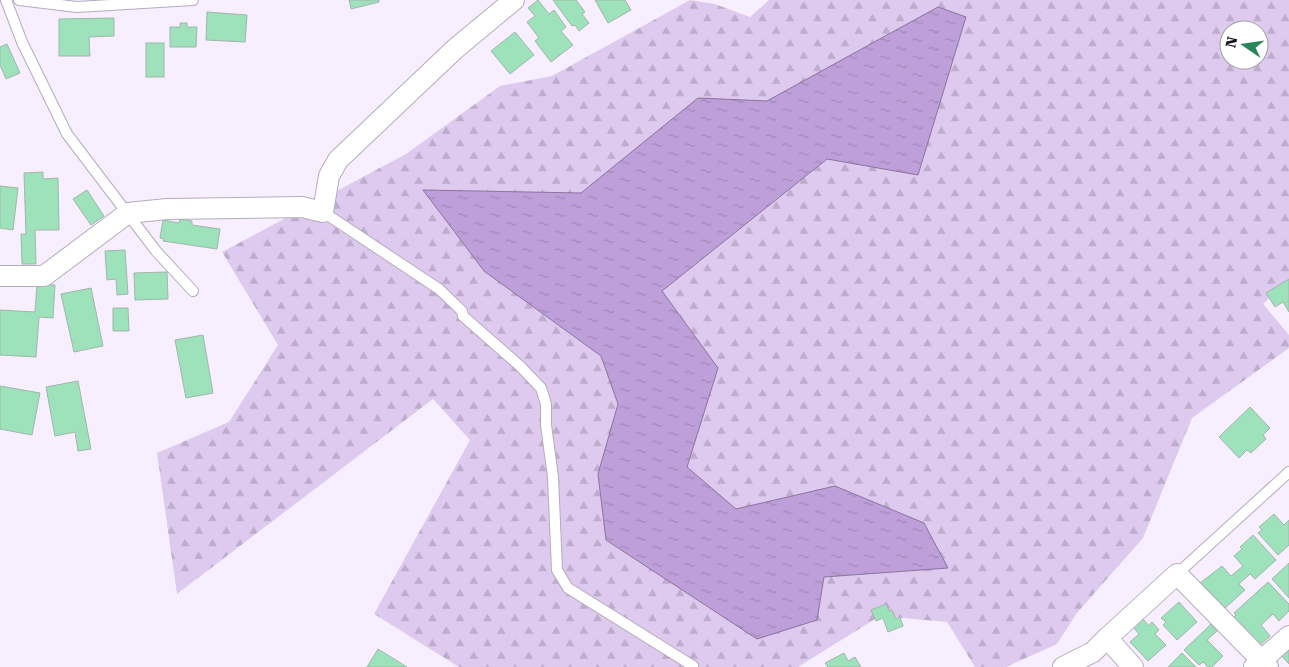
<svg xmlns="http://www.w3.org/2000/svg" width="1289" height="667" viewBox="0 0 1289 667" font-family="'Roboto Serif',serif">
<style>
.forest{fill:url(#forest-firs);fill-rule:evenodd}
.water{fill:url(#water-ripples);stroke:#8b749e}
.building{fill:#9de2bb;stroke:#a1b6a9}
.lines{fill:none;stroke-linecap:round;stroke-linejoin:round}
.lane-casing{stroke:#b5abbe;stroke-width:12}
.street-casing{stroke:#b5abbe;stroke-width:22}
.lane{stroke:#fff;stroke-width:10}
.street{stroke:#fff;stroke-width:20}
</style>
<defs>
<pattern id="forest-firs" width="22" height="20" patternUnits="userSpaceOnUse" patternTransform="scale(1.25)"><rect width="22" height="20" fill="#ddcaee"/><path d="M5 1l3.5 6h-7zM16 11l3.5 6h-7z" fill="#bdaccb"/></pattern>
<pattern id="water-ripples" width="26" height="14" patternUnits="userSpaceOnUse" patternTransform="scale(1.25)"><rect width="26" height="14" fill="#be9fd9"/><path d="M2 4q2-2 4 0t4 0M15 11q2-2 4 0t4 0" fill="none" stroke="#a288ba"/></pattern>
</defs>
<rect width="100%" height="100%" fill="#f7efff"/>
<!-- forest -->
<path class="forest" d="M690,0l25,4 35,13 19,-17h520v280l-26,24 26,31v13l-97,70 -49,120 -67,76 -19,30 -51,23h-31l-28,-45 -67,-6 -82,51h-339l-85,-53 96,-174 -37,-41 -256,195 -20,-141 72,-31 49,-77 -56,-93 184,-98 94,-68 52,-10zM1229,30h30v30h-30z"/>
<!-- water -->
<polygon class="water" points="938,7 966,17 918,175 827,159 662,291 718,368 687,467 736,509 835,486 924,523 948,568 824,577 817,620 757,639 606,540 598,474 618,404 601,356 484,271 423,190 581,193 698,98 767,101"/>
<!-- building -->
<g class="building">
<polygon points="349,0 379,0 379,2 351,9"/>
<polygon points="538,0 549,14 554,10 566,27 561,31 573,45 551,62 535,41 539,38 527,22 535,16 528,8"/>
<polygon points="553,0 576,0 585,12 582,14 589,23 579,31 575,25 572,26"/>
<polygon points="595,0 625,0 631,10 608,23"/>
<polygon points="207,12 247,15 245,42 206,40"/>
<polygon points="114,18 114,36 89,37 90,56 59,56 59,19"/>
<polygon points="180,23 187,23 187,27 197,27 196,47 170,47 170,27 180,27"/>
<polygon points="515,32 534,55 510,74 491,51"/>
<rect x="146" y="43" width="18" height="34"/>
<polygon points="7,44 20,73 6,79 0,65 0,47"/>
<polygon points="43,172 43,179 58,178 59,230 35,230 36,264 22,264 21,234 26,234 24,173"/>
<polygon points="0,186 18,188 13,230 0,228"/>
<polygon points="87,190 104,216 91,225 73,199"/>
<polygon points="180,219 192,221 192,225 220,229 217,249 163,241 164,239 160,238 163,220 179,223"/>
<polygon points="125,250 128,294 117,295 116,279 107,280 105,251"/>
<polygon points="167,272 168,299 135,300 134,273"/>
<polygon points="1289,279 1289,312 1283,302 1275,307 1266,293"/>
<polygon points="37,284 55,285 53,318 39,317 36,357 0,355 0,310 35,312"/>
<polygon points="91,288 103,346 74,352 61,294"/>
<polygon points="113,308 128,308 129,331 113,331"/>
<polygon points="203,335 213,393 186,398 175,340"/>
<polygon points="78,381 91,449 78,451 75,432 55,436 46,387"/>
<polygon points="0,386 40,393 32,435 0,429"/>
<polygon points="1250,407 1270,428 1263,435 1266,439 1251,453 1247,450 1239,458 1219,437"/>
<polygon points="1274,514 1284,525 1289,520 1289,545 1278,555 1258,533 1262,530 1259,527"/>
<polygon points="1253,535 1276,560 1255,579 1250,574 1239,584 1245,590 1224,609 1200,583 1222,566 1231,576 1243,566 1234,556 1242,549 1240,547"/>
<polygon points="1289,563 1289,598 1272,579"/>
<polygon points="1268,582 1289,604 1289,611 1279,621 1273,614 1261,625 1270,636 1259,646 1233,618 1236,615 1234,613"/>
<polygon points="1179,602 1197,622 1177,640 1163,625 1166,622 1161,618"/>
<polygon points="886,604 889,611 892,610 896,619 900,617 903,626 888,632 883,618 876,621 871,610"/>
<polygon points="1143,619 1149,626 1152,622 1159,630 1155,634 1166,645 1148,661 1130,642 1139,634 1133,627"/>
<polygon points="1211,624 1217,631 1207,640 1223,656 1212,667 1208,667 1203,662 1199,665 1184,650"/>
<polygon points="1289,644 1289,664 1279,653"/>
<polygon points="378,649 407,667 367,667"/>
<polygon points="844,653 848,661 855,657 861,667 828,667 825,663"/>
<polygon points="1182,653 1196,667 1168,667"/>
</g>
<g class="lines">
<defs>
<g id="lane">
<polyline points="6,0 22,42 67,134 156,251 193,291"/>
<polyline points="19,0 77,7 193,0"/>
<polyline points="323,212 439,289 462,311 463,316 520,366 541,388 546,404 546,425 553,477 557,570 568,588 693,666"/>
<polyline points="1177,574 1289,472"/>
</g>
<g id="street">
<polyline points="0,276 44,276 128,213 167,209 302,207 323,212 329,176 338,160 455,49 514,0"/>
<polyline points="1063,667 1093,652 1107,638"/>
<polyline points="1133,667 1107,638 1177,574 1268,667"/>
<polyline points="1254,667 1289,636"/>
</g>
</defs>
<!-- lane casing -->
<use href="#lane" class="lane-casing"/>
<!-- street casing -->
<use href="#street" class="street-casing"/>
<!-- lane -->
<use href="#lane" class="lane"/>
<!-- street -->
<use href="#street" class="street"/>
</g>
<!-- north arrow -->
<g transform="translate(1244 45) rotate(283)"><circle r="24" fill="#ffffff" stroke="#a19fa2"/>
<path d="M0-4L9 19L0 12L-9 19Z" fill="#2c865c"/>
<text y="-8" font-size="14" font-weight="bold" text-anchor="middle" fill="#130f16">N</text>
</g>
</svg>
